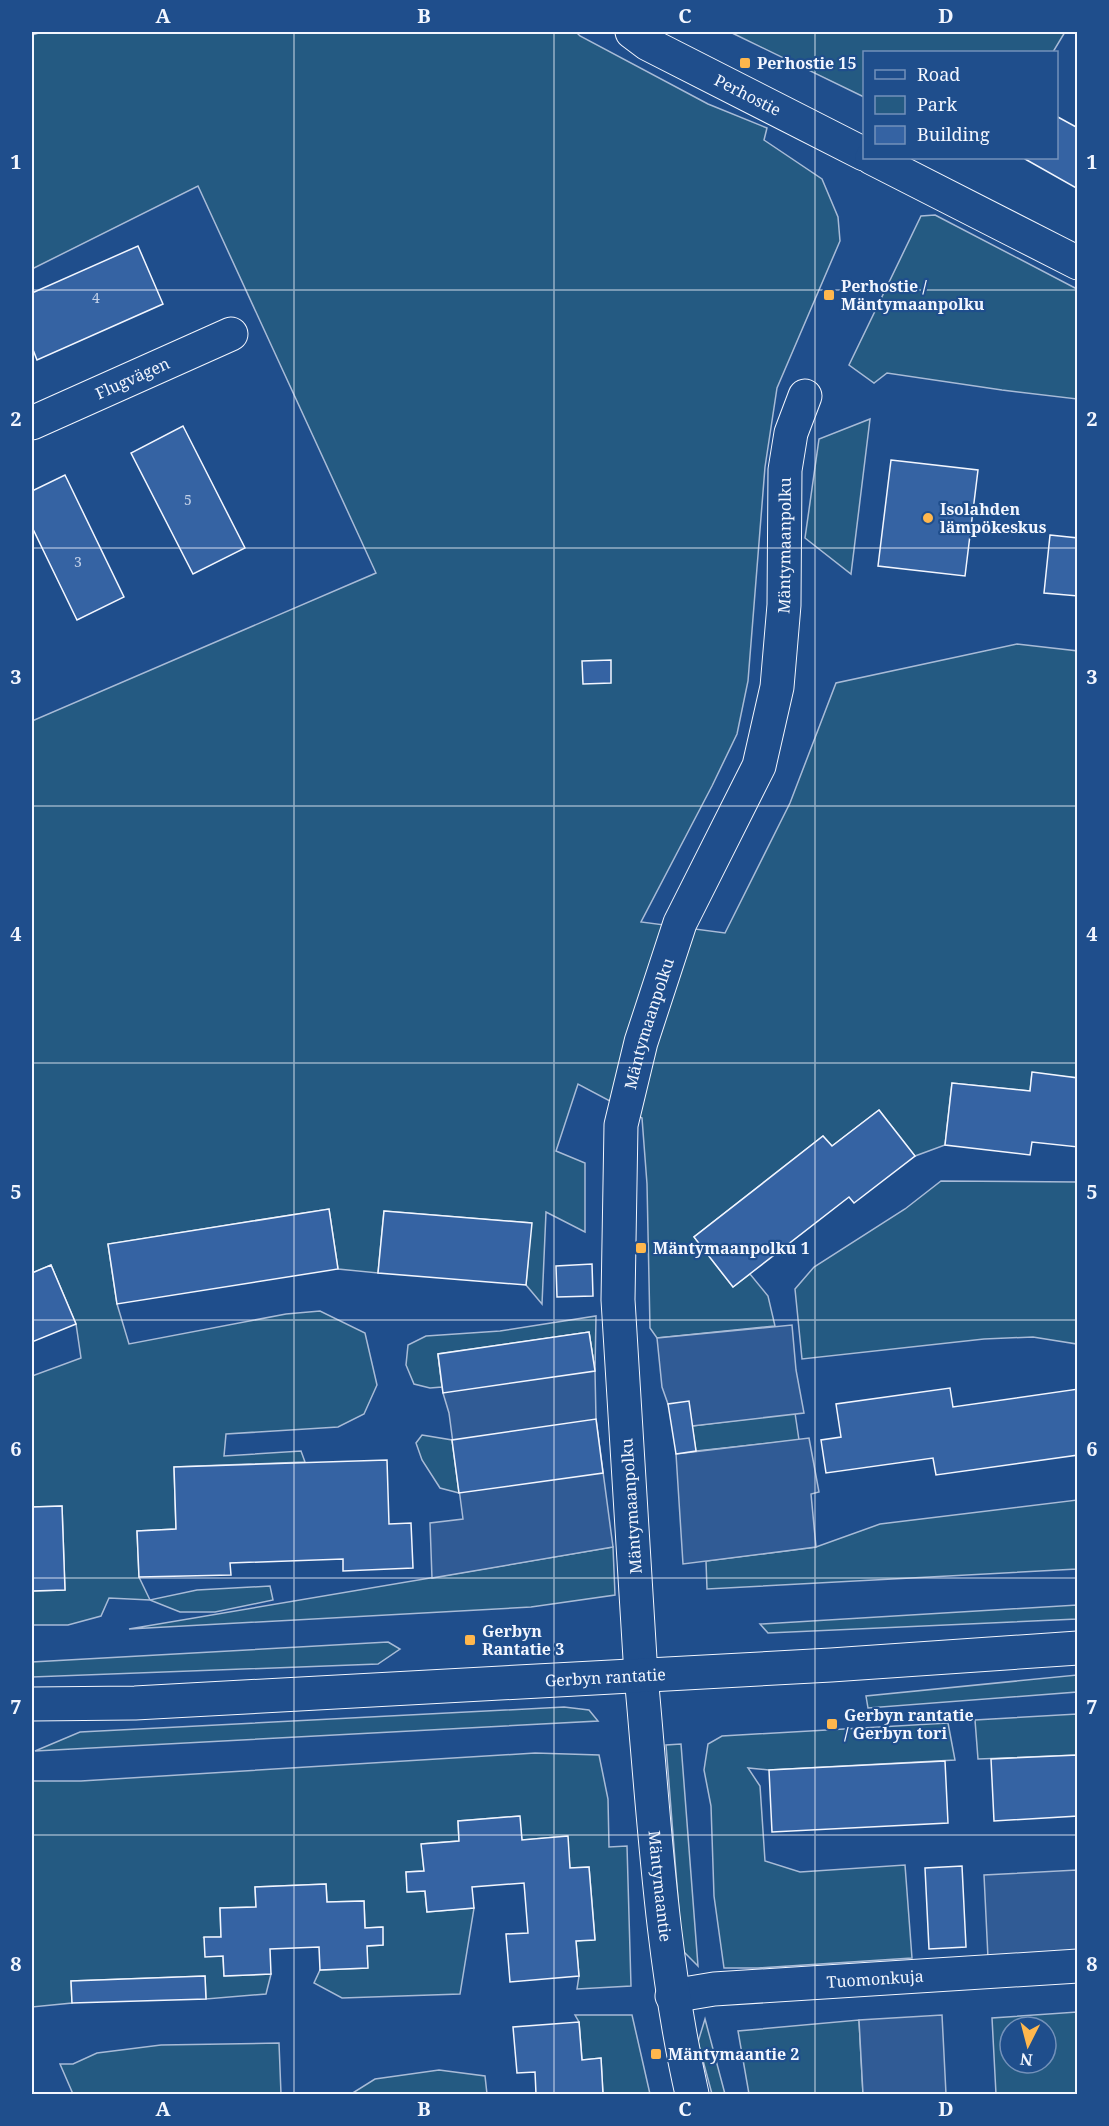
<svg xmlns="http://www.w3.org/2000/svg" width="1109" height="2126" viewBox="0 0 1109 2126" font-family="'Noto Serif',serif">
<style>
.green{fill:#245a82;stroke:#a8bbd7;stroke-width:1.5;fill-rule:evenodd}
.parking{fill:#305b95;stroke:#a8bbd7;stroke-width:1.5}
.building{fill:#3563a3;stroke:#f2f6ff;stroke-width:1.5}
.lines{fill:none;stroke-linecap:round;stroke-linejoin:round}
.minor-casing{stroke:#f2f6ff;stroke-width:35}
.tertiary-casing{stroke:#f2f6ff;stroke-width:35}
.secondary-casing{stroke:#f2f6ff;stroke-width:35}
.minor{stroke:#1f4e8c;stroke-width:33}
.tertiary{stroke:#1f4e8c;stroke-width:33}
.secondary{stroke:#1f4e8c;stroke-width:33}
.grid{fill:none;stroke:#f2f6ff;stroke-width:1.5;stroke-opacity:0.55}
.poi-dot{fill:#ffb74d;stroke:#1f4e8c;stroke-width:2}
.labels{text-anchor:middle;stroke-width:4.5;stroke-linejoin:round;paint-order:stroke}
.number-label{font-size:14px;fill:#c3d1e8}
.poi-label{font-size:16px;font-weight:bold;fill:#f2f6ff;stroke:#1f4e8c;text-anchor:start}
.street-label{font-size:16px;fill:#f2f6ff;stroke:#1f4e8c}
.neatline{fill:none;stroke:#f2f6ff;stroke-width:2}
.grid-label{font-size:20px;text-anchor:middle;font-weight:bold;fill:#f2f6ff}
</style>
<rect width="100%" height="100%" fill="#1f4e8c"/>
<!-- green -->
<g class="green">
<polygon points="42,32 576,32 580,36 708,104 767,128 764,140 822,179 838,217 840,241 777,388 765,467 748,681 737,734 712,786 641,922 725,933 790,803 836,683 1017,644 1078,651 1077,1078 1032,1073 1030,1091 952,1083 945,1145 915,1156 879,1110 832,1146 823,1136 694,1237 733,1287 750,1274 768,1296 775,1326 657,1338 650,1328 647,1184 642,1118 578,1084 556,1151 585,1163 585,1232 546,1212 542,1304 526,1285 531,1223 384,1211 378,1273 338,1269 329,1209 108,1244 117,1304 129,1344 286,1314 320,1311 365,1333 377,1385 364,1414 338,1427 226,1434 224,1456 301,1451 305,1462 174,1467 176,1529 137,1531 139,1577 150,1600 197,1590 270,1586 273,1600 215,1612 180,1612 150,1600 109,1598 101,1616 68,1625 32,1625 32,1591 65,1590 62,1506 32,1507 32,1376 81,1358 76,1324 51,1265 32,1273 32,721 376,573 198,186 32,269 32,35"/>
<polygon points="730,32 1065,32 1053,52 864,52 864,97"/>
<polygon points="935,215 1077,289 1077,399 1002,390 887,373 874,383 849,365 921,216"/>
<polygon points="870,419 851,574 805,538 819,439"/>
<polygon points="941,1181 1077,1182 1077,1344 1033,1337 984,1339 802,1359 795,1289 814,1267 905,1209"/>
<polygon points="596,1316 595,1371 589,1332 438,1355 442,1387 430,1388 414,1384 406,1365 408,1345 426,1336 500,1331"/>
<polygon points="795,1413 799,1440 696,1451 692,1426"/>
<polygon points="422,1435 452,1440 459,1493 440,1488 422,1460 416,1443"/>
<polygon points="1077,1500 1077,1569 707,1589 706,1561 816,1547 880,1524"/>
<polygon points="613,1547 615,1595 531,1607 129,1629"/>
<polygon points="1077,1605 1077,1619 768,1633 760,1624"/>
<polygon points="388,1642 400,1649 378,1664 32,1677 32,1662"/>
<polygon points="1077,1675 1077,1692 868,1708 866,1696"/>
<polygon points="564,1707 589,1710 598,1721 35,1751 80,1732"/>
<polygon points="1077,1714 1077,1755 978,1759 975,1720"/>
<polygon points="948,1723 955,1760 769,1770 748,1768 760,1786 765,1861 800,1872 905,1865 912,1958 758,1968 724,1968 714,1896 711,1806 704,1770 708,1744 722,1736"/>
<polygon points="681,1744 698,1966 682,1950 666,1745"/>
<polygon points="535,1753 599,1755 608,1799 609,1847 627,1846 631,1986 577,1989 579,1976 576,1941 595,1939 589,1867 570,1868 567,1836 522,1840 519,1816 458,1821 459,1841 422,1844 424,1871 406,1872 408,1892 425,1891 427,1912 474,1908 460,1994 342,1998 314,1983 320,1970 367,1968 367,1946 383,1945 382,1927 365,1928 364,1901 327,1902 326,1884 255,1887 256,1907 220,1908 221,1937 204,1938 223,1956 224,1976 271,1974 266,1994 206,1999 205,1976 71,1981 72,2003 32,2007 32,1781 81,1781"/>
<path d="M1077,2012v82h-81l-4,-76zM1010,2027h36v36h-36z"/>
<polygon points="575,2015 632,2015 650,2094 603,2094 601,2058 582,2060 579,2022"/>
<polygon points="705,2019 725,2094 712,2094 698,2042"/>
<polygon points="859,2020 863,2094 749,2094 738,2031"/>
<polygon points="279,2043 281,2094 73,2094 60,2064 73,2064 97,2053 161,2045"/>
<polygon points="439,2070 485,2076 487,2094 351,2094 375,2079"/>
</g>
<!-- parking -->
<g class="parking">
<polygon points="792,1325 796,1370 804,1413 692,1426 668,1404 662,1387 657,1338"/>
<polygon points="589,1332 595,1371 596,1419 613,1547 432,1578 430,1523 463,1519 449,1413 443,1393 438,1354"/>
<polygon points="809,1438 819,1492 811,1494 816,1547 683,1564 676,1454"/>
<polygon points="1077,1870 1077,1953 988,1958 984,1875"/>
<polygon points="942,2015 946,2094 863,2094 859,2020"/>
</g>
<!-- building -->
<g class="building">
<polygon points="1056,116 1078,128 1078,189 1025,159 1025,158 1056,158"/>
<polygon points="138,246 163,304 37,360 32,347 32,293"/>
<polygon points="183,426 245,548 193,574 131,453"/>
<polygon points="891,460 978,470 965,576 878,566"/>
<polygon points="65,475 124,597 77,620 32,527 32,491"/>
<polygon points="1050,535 1078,538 1078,596 1044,593"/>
<polygon points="611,660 611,683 583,684 582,661"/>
<polygon points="1032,1072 1078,1078 1078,1147 1032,1142 1030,1155 945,1145 952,1083 1030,1091"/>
<polygon points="879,1110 915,1156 854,1203 849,1197 733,1287 694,1237 823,1136 832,1146"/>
<polygon points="329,1209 338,1269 117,1304 108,1244"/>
<polygon points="384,1211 532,1223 526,1285 378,1273"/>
<polygon points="592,1264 593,1296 557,1297 556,1266"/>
<polygon points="51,1265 76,1324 32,1342 32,1273"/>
<polygon points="589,1332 595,1371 443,1393 438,1354"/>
<polygon points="950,1388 953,1407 1078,1389 1078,1455 936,1475 933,1458 826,1473 821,1440 841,1437 836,1404"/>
<polygon points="689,1401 696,1451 676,1454 668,1404"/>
<polygon points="596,1419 603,1473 459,1493 452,1440"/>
<polygon points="387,1460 389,1524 411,1523 413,1568 343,1571 343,1559 230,1563 231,1575 139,1577 137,1531 176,1529 174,1467"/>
<polygon points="62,1506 65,1590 32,1591 32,1507"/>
<polygon points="1078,1755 1078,1816 994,1821 991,1759"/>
<polygon points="945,1761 948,1823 772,1832 769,1770"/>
<polygon points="520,1816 522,1840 568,1836 570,1868 589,1867 595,1940 576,1941 579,1976 510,1982 506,1934 528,1933 524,1883 472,1887 474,1908 427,1912 425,1891 407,1892 406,1872 424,1871 421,1844 459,1841 458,1821"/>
<polygon points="962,1866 966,1947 929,1949 925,1868"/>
<polygon points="326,1884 327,1902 364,1901 365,1928 383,1927 383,1945 367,1946 368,1968 320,1970 319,1947 270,1949 271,1974 224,1976 223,1956 205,1957 204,1937 221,1937 220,1908 256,1907 255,1887"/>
<polygon points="205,1976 206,1999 72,2003 71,1981"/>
<polygon points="579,2022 582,2060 601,2058 603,2094 536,2094 535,2072 517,2073 513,2027"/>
</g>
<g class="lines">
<defs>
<g id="minor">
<path id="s1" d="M632,32l16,12 216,110"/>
<polyline points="872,158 1078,263"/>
<path id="s2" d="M32,423l199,-89"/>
<path id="s3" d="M641,1675l-23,-375 3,-175 20,-83 39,-119 79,-157 18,-79 7,-82 1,-135 6,-37 14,-37"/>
<path id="s4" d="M672,1996l42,-7 364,-23"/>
</g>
<g id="tertiary">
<path id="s5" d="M641,1675c13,140 20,282 51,419"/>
</g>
<g id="secondary">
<path id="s6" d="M32,1704l103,-1 696,-38 247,-17"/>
</g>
</defs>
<!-- minor casing -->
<use href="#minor" class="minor-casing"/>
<!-- tertiary casing -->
<use href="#tertiary" class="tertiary-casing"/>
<!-- secondary casing -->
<use href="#secondary" class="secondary-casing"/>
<!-- minor -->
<use href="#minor" class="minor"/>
<!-- tertiary -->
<use href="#tertiary" class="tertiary"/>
<!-- secondary -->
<use href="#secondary" class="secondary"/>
</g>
<!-- grid -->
<path class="grid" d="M294,32v2062M554,32v2062M815,32v2062M32,290h1046M32,548h1046M32,806h1046M32,1063h1046M32,1320h1046M32,1578h1046M32,1835h1046"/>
<!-- markers -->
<g class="poi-dot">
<rect x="739" y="57" width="12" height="12" rx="3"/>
<rect x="823" y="289" width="12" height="12" rx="3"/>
<circle cx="928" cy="518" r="6"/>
<rect x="635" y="1242" width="12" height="12" rx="3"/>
<rect x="464" y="1634" width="12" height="12" rx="3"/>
<rect x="826" y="1718" width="12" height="12" rx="3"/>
<rect x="650" y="2048" width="12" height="12" rx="3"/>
</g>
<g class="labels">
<!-- number labels -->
<g class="number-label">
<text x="96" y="303">4</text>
<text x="188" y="505">5</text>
<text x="78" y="567">3</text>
</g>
<!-- poi labels -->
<g class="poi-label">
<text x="757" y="69">Perhostie 15</text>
<text x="841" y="292">Perhostie /<tspan x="841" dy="18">Mäntymaanpolku</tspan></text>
<text x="940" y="515">Isolahden<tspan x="940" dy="18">lämpökeskus</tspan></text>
<text x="653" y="1254">Mäntymaanpolku 1</text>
<text x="482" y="1637">Gerbyn<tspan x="482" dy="18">Rantatie 3</tspan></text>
<text x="844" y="1721">Gerbyn rantatie<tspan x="844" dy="18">/ Gerbyn tori</tspan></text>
<text x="668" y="2060">Mäntymaantie 2</text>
</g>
<!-- street labels -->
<g class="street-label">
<text dy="6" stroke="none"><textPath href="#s1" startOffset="132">Perhostie</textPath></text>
<text dy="6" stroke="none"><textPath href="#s2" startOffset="110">Flugvägen</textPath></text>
<text dy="6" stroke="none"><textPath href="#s3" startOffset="1160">Mäntymaanpolku</textPath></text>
<text dy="6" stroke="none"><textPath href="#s3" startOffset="656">Mäntymaanpolku</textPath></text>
<text transform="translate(631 1506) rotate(-94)" y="6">Mäntymaanpolku</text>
<text dy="6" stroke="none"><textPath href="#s6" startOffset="574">Gerbyn rantatie</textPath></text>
<text dy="6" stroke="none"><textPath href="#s5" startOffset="212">Mäntymaantie</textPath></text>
<text dy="6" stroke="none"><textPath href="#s4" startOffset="204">Tuomonkuja</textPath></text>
</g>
</g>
<!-- border -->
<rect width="1109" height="2126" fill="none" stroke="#1f4e8c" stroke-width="66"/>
<!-- legend -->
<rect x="863" y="51" width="195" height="108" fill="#1f4e8c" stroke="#7391ba" stroke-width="1.5"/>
<rect x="875" y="70" width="30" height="9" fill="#1f4e8c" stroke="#7391ba" stroke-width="1.5"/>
<text x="917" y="81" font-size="18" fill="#f2f6ff">Road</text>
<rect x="875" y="96" width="30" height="18" fill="#245a82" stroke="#7391ba" stroke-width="1.5"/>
<text x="917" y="111" font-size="18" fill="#f2f6ff">Park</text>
<rect x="875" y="126" width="30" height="18" fill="#3563a3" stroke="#7391ba" stroke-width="1.5"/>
<text x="917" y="141" font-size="18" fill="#f2f6ff">Building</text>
<!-- north arrow -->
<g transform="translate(1028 2045) rotate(186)"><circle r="28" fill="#1f4e8c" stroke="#7391ba" stroke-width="1.5"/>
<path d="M0-4.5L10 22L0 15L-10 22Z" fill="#ffb74d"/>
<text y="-9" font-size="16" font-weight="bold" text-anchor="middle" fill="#f2f6ff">N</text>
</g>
<rect x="33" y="33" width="1043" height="2060" class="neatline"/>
<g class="grid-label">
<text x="163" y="23">A</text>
<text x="424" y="23">B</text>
<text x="685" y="23">C</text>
<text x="946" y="23">D</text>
<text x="16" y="169">1</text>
<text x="1092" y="169">1</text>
<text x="16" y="426">2</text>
<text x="1092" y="426">2</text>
<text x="16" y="684">3</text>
<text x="1092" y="684">3</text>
<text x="16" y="941">4</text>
<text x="1092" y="941">4</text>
<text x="16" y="1199">5</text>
<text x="1092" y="1199">5</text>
<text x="16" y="1456">6</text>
<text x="1092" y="1456">6</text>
<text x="16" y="1714">7</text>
<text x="1092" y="1714">7</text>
<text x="16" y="1971">8</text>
<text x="1092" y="1971">8</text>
<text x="163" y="2116">A</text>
<text x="424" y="2116">B</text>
<text x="685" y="2116">C</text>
<text x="946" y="2116">D</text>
</g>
</svg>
